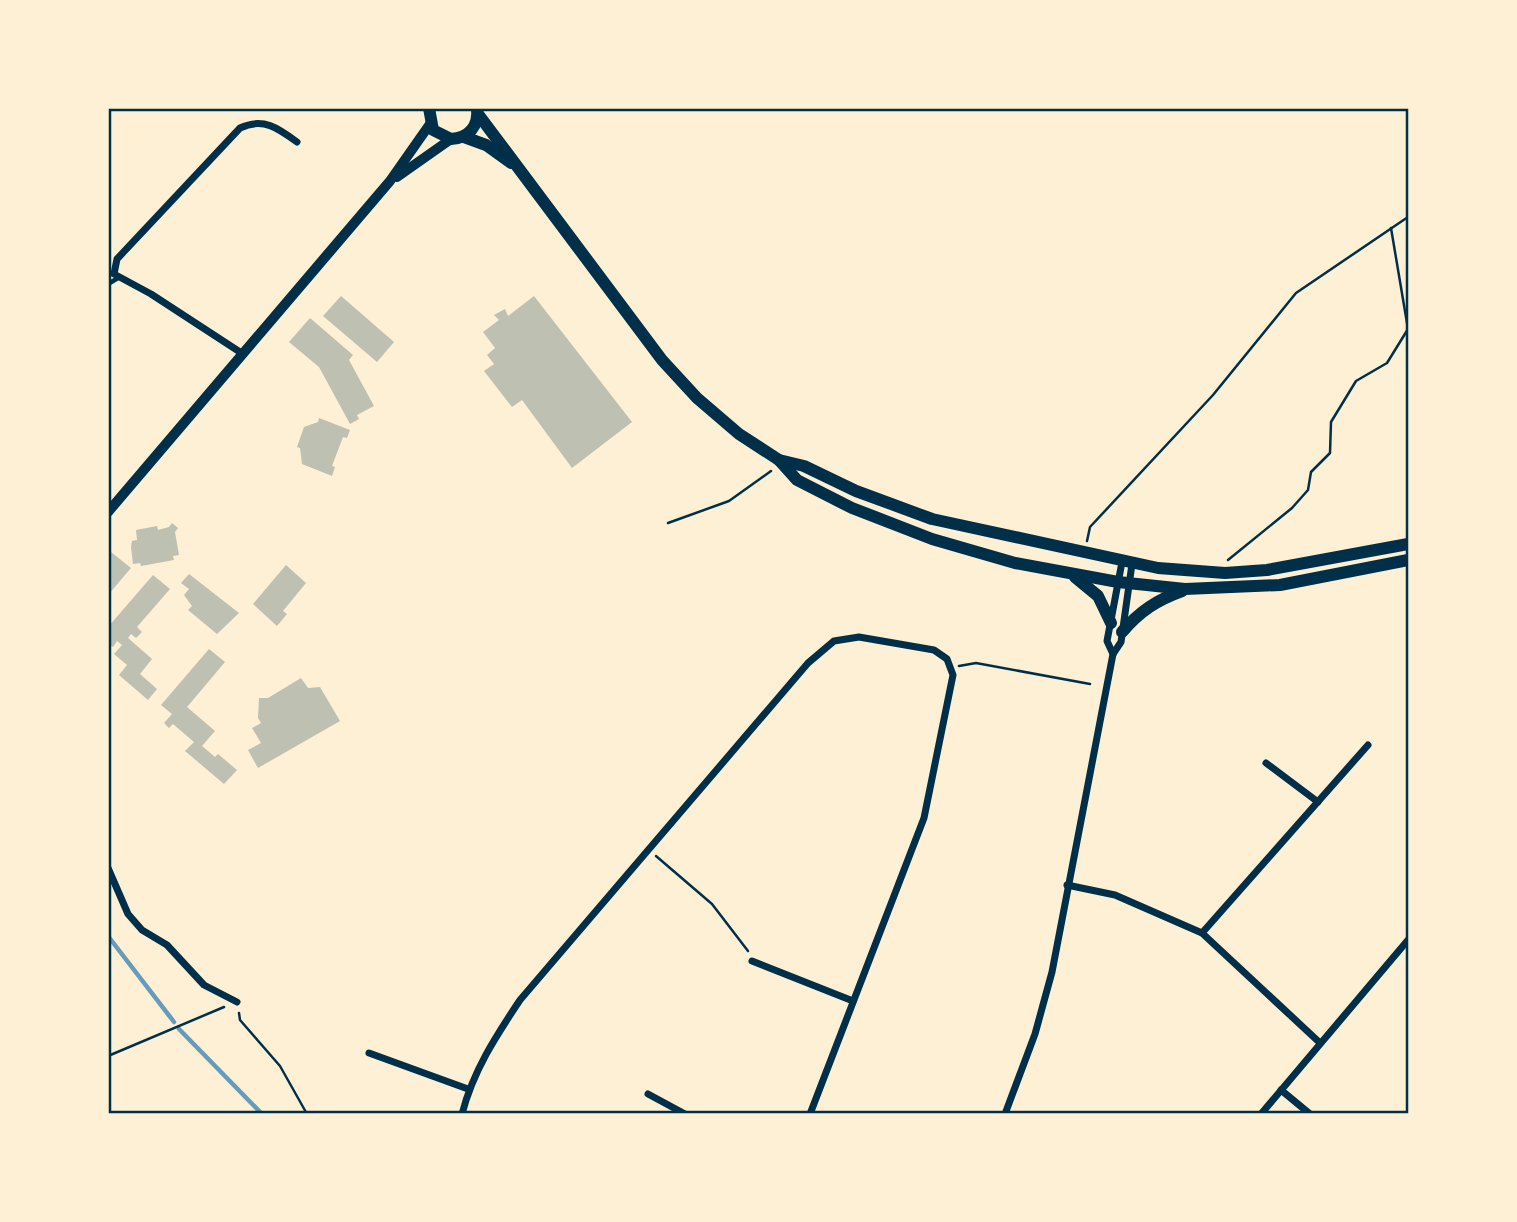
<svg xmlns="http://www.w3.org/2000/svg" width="1517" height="1222" viewBox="0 0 1517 1222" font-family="'Fira Sans Condensed',sans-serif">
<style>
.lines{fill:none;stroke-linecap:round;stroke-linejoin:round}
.stream{stroke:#669bbc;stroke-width:4.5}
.building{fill:#bec0b2}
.path{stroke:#003049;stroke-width:2.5}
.service{stroke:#003049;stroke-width:4.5}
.minor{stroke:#003049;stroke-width:7}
.tertiary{stroke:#003049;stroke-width:10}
.primary{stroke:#003049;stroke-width:12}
.neatline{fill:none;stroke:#003049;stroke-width:2.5}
</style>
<rect width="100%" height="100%" fill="#fdf0d5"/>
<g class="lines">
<!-- stream -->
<g class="stream">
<polyline points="108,936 174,1022"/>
<polyline points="179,1029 262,1114"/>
</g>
</g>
<!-- building -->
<g class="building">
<polygon points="341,296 394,342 377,362 323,316"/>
<polygon points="534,296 632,422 572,468 522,400 512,407 484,371 494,364 487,355 495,348 483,332 499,320 494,315 505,309 508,316"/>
<polygon points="310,318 353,355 349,360 374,406 357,415 359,419 350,424 319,367 289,342"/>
<polygon points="319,418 350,430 347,438 343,437 332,466 335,467 332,476 302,464 300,448 297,447 304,427 318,422"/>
<polygon points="172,523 178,528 175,532 179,555 173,556 174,560 141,566 140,563 133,564 131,547 132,541 137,540 136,530 157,526 158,530 169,527"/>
<polygon points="111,552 131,568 108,595 108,555"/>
<polygon points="286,565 306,583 283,611 287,614 277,626 253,604"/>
<polygon points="189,574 239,613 217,634 188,610 192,606 184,595 189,589 181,583"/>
<polygon points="153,575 170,589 137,627 142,632 136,638 131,634 128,638 152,659 140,674 157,689 148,700 119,675 127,665 114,654 122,645 117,641 113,647 108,643 108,627"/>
<polygon points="209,649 225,662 187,707 215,731 202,746 215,757 218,754 237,770 224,784 185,751 194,742 173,724 169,728 164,723 172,714 161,705"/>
<polygon points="301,678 308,688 320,687 340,721 258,768 248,750 261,743 252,728 261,723 258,718 259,698 268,698"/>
</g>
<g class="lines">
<!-- path -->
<g class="path">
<polyline points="668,523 729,501 771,471"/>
<polyline points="1087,541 1090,527 1213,395 1296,293 1408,217"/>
<polyline points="1228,560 1292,508 1308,490 1311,472 1330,453 1331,422 1356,381 1387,363 1408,329 1391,228"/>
<polyline points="959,666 976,663 1090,684"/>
<polyline points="656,856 712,904 748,951"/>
<polyline points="239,1013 240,1020 280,1066 307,1114"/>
<polyline points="108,1056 224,1007"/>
</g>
<!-- service -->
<polyline class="service" points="108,284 118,278"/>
<!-- minor -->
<g class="minor">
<path d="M243,354l-92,-60 -37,-20 3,-15 123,-131c23,-11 38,0 57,14"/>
<polyline points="1113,654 1107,641 1122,562"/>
<polyline points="1266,763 1318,802"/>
<polyline points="108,868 128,914 142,930 167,945 204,985 237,1002"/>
<polyline points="1067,885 1115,895 1202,933 1319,1042"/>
<polyline points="1202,933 1368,745"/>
<polyline points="752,961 853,1001"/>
<polyline points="369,1053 468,1089"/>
<polyline points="1281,1090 1310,1114"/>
<polyline points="648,1094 685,1114"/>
<path d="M462,1114c11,-43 34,-78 58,-114l288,-337 26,-22 25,-4 75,13 13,9 6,16 -29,143 -114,296"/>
<polyline points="1005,1114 1035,1034 1052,972 1113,654 1121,642 1132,564"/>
<polyline points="1261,1114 1408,940"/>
</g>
<!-- tertiary -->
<g class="tertiary">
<polyline points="397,177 451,139"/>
<polyline points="108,512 390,181 430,124"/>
</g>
<!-- primary -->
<g class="primary">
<path d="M429,108l4,22 18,9c18,-1 28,-13 26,-31"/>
<polyline points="478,114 662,360 697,398 739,434 779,460 797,480 852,508 932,539 1015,563 1118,582 1185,589 1280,585 1408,560"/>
<polyline points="464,137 486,145 511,163"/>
<polyline points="779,460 804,466 856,491 932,519 1158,568 1225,573 1267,570 1408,544"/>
<polyline points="1075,577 1098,596 1111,623"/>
<path d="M1122,632c18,-21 35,-32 60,-41"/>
</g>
</g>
<!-- border -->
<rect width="1517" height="1222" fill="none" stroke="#fdf0d5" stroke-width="220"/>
<rect x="110" y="110" width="1297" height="1002" class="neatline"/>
</svg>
